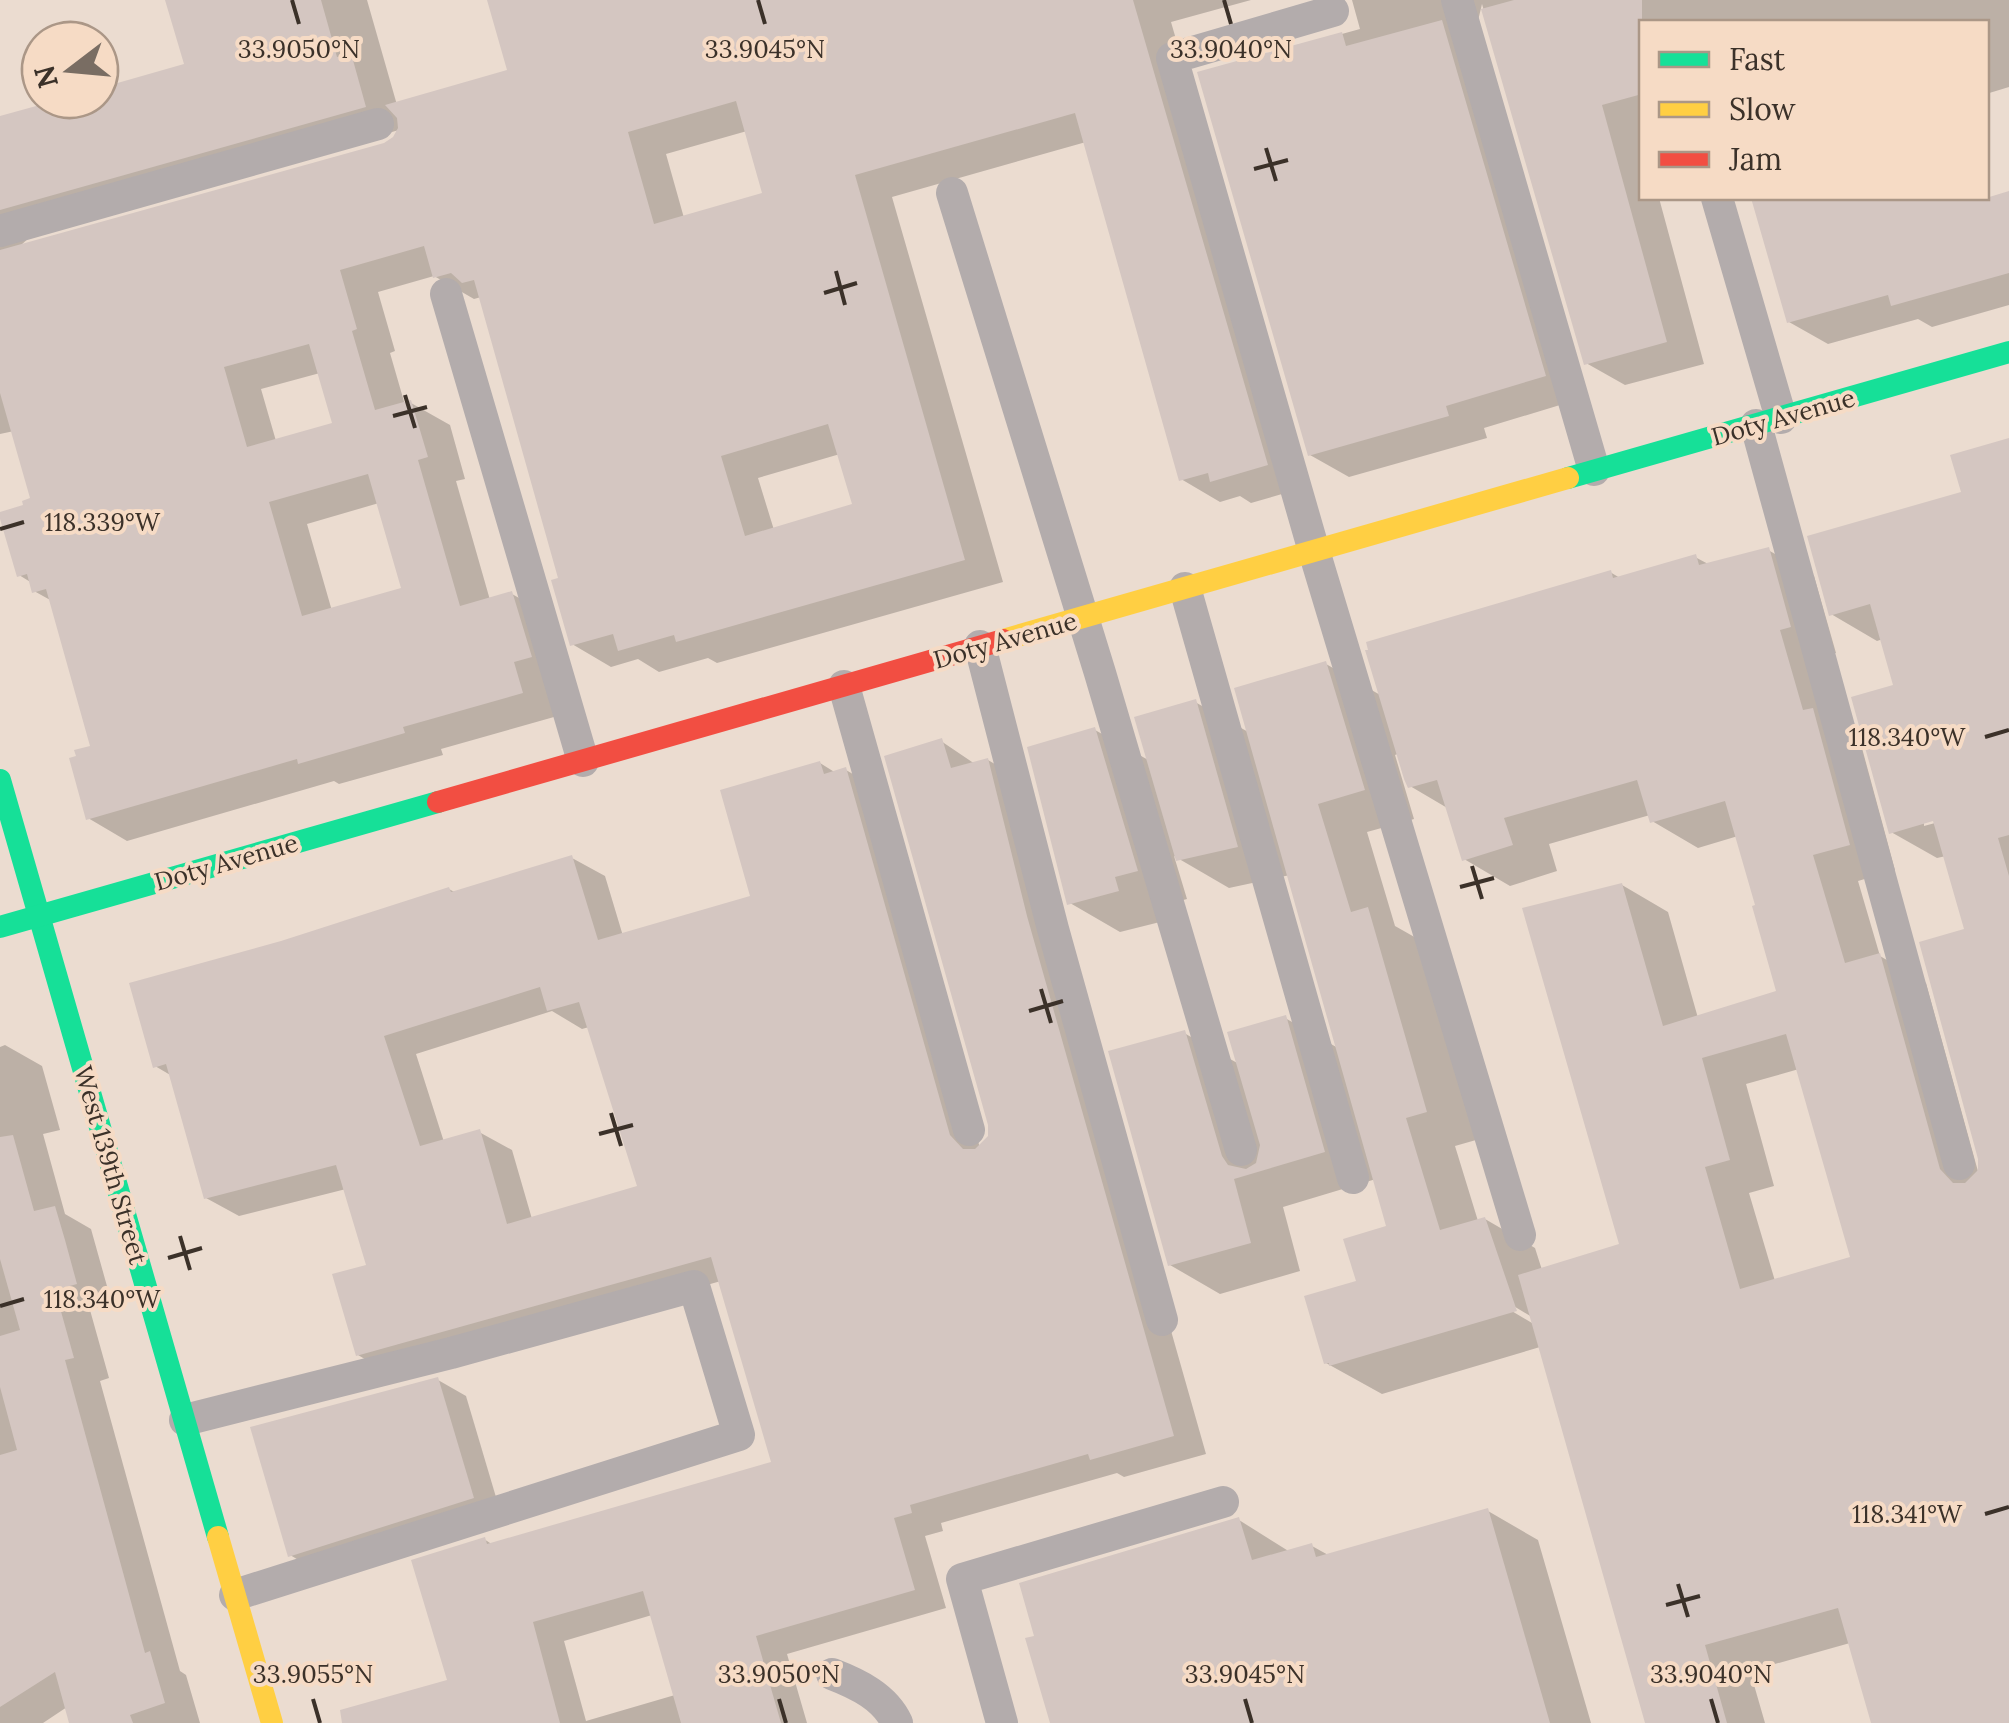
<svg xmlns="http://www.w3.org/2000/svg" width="2009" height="1723" viewBox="0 0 2009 1723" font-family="Lora,serif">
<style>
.shadow{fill:#0003;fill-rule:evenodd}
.building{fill:#d4c6c1;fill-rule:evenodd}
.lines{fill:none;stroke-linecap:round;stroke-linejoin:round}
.lane{stroke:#b3acac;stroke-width:32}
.fast{stroke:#16e098;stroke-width:22}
.slow{stroke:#ffcf43;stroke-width:22}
.jam{stroke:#f24e42;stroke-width:22}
.ticks{fill:none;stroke:#3b3129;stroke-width:4}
.labels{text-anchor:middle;stroke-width:8;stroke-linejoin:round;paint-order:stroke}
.street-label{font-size:25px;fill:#3b3129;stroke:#f6dbc5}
.ticks-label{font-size:25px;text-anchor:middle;fill:#3b3129;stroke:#f6dbc5;stroke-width:8;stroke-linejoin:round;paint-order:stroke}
</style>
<rect width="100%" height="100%" fill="#ebdcd0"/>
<!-- shadow -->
<g class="shadow">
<path d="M168,0h199l30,105 113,-33 -21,-72h762l-80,22 135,465 -55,16 -11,-7 -20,6 -39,-23 -95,-337 -194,55 111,385 -286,81 -9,-5 -49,14 -21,-13 -27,8 -39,-23 -11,-64 -80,-283 -7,2 -40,-23 -56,16 17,59 -5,2 15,52 6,-2 39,22 15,54 -9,2 34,119 22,-6 39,22 10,99 -120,34 2,6 -104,29 -5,-3 -207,60 -39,-23 5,-71 -41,-146 -18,-10 -2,-8 -13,-8 7,-69 7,-6 -19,-69 -14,3v-315l67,-19h33v-9l87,-25zM399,130l-4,9 -11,7 -367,103 17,-16zM747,131l18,64 -81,23 -18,-64zM320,373l15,52 -59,16 -15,-52zM840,454l15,52 -81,24 -16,-52zM379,503l25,87 -72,21 -25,-87z"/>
<polygon points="1352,0 2009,0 2009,87 1986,94 1986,22 1642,22 1642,198 1659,198 1704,364 1625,385 1586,363 1482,4 1476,29 1583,398 1484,428 1487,438 1349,477 1310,455 1200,73 1360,29"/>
<polygon points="2009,193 2009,305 1932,327 1918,319 1828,344 1789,322 1754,198 1986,200"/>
<path d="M2009,440v1283h-136l-23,-80 -100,28 15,52h-119l-106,-376 -158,47 -56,-31 33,-81 30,-54 -13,-49 -93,28 17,64 -80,23 -50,-29 14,-232 55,31 46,-46 53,30 -48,-173 -61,13 -55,-32 13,43 -23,6 4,15 -48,12 -50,-29 25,-173 55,31 45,-59 55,31 76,-69 56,32 228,-124 10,6 75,-21 15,8 58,-15 46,26 22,77 -11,3 21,74 13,7 36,133 -37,11 22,75 46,27 53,192 -12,-244 -21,-75 -9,2 -46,-26 6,-146 -14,-47 -6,2 -46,-27 133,-120zM1400,753l10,33 39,23 15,50 46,27 47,-15 -8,-27 101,-29 2,6 46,27 40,-12 41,157 -81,25 -30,-106 -46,-27v361l-80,24 -7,-22 -50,-29 -7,2 -23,-75 21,-6 -58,-201 -23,-13 -28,-94 47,-13 -19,-64zM1946,820l-22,6v-5zM1799,1069l54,189 -78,23 -26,-88 25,-7 -28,-102zM1507,1302l25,15v6l-27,-16z"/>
<path d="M941,741l34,23 13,-4 32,19 39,157 147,518 -82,23 -7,-4 -176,50 2,8 -18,5 21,72 -159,46 20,69h-447l90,-41 34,-143 9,6 281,-81 -53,-183 -331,93 -32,-19 11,-89 -23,-77 -107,27 -33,-18 -34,-122 -17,-10 127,-122 167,-55 7,4 116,-35 33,18 18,60 130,-38 67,-135 16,10 10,-3 32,19 102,359 10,-11zM552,1011l30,18 7,-2 51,161 -108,31 -20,-69 -33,-18 -35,10 -28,-88zM652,1615l23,80 -89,26 -22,-80z"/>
<polygon points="5,1045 42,1066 60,1130 43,1134 65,1214 91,1229 112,1304 90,1310 109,1378 100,1381 180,1671 186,1675 200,1723 72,1723 67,1707 43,1723 0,1723 0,1047"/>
<polygon points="438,1380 466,1396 501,1514 319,1572 290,1555"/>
<polygon points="1488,1511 1538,1540 1591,1723 1052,1723 1239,1520 1290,1552 1312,1546 1330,1556"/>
</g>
<!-- building -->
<g class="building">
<polygon points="165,0 321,0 337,57 351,53 366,107 0,210 0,116 58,100 100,100 100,88 184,64"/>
<path d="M487,0h646l135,465 -58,17 -2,-9 -29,8 -104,-368 -220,62 110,385 -289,82 -2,-7 -56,16 -5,-17 -43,12 -19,-66 7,-2 -84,-298 -12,3 -11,-10 -18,5 -9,-32 -84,24 17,59 -5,2 23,79 36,-10 17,57 -10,3 42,146 52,-15 20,66 -18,5 9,31 -120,34 2,6 -107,31 -1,-5 -211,61 -17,-62 7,-2 -2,-6 16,-4 -44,-157 -14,4 -5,-19 -10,3 -17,-58v-7l23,-7 -1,-4 8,-3 -30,-105v-143l384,-107 9,-6 5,-9 -1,-10 -12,-13 122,-35zM736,101l26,92 -108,31 -26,-92zM309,344l23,79 -85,24 -23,-80zM828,424l24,80 -107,32 -24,-80zM368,474l33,114 -99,28 -33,-114z"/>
<polygon points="1514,0 1642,0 1642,94 1602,105 1667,342 1584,365 1481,9"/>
<polygon points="1442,20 1546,376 1446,406 1449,416 1308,456 1197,72 1342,32 1346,46"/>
<polygon points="2009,191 2009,273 1891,306 1888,295 1787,323 1751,198 1986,198"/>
<path d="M2009,438v397l-11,3 11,38v847h-138l-33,-115 -133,37 22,78h-82l-127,-448 101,-31 -97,-336 100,-25 41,143 113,-35 -24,-85 3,-1 -30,-104 -75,22 -13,-43 -133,38 9,27 -51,16 -25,-81 -29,8 -4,-9 -39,-129h3l-2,-8 245,-72 2,8 83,-24 3,11 70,-18 22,80 -11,3 23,80 10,-2 37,137 -37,10 32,108 35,-10 60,216 13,14h12l13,-13v-11l-59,-217 45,-13 -31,-108 -44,13 -38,-137 42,-12 -23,-81 -41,12 -22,-80 154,-44 -11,-37zM1786,1034l64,223 -110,32 -35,-122 25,-7 -28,-102z"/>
<polygon points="1326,661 1365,790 1318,804 1351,912 1368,907 1427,1112 1406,1118 1440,1230 1485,1217 1517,1311 1329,1366 1329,1363 1324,1364 1304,1296 1356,1281 1343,1239 1386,1226 1234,688"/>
<polygon points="1196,699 1238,847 1176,861 1134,717"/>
<polygon points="1095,727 1138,871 1115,877 1119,891 1067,905 1027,747"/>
<path d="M942,738l9,30 37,-10 39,158 147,520 -84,24 -2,-6 -178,51 2,8 -18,5 21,72 -159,46 25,87h-100l-38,-132 -110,31 27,101h-218l-2,-13 107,-30 -36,-120 74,-23 2,7 284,-82 -60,-205 -355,99 -24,-82 34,-9 -30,-100 -132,34 -38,-135 -13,4 -24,-85 152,-42 168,-54 2,5 121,-37 26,85 152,-44 -30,-106 100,-29 4,13 22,-7 104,368 13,14h12l13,-13v-11l-104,-369zM540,987l7,24 32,-9 58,184 -130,38 -27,-95 -60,17 -36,-110z"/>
<polygon points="1286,1015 1325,1152 1234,1179 1251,1243 1168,1266 1108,1051 1185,1030 1222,1156 1228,1165 1246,1169 1256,1163 1260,1145 1227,1032"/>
<polygon points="13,1135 34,1211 55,1206 65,1240 77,1284 55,1290 74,1358 65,1360 145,1653 150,1651 165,1703 130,1715 133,1723 69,1723 55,1672 0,1707 0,1455 17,1450 0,1387 0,1336 20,1330 0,1259 0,1137"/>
<polygon points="438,1377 474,1498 288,1557 250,1427"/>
<polygon points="1488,1508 1550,1723 1050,1723 1025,1638 1034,1636 1019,1583 1239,1517 1252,1560 1312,1543 1316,1557"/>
</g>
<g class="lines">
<!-- lane -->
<g class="lane">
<polyline points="1457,0 1594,470"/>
<polyline points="1333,11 1172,58 1314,551 1520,1235"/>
<polyline points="952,193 1100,673 1241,1150"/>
<polyline points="1717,198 1781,418"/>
<polyline points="0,231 378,124"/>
<polyline points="446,294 583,761"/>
<polyline points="1756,425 1959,1164"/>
<polyline points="1185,588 1353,1178"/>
<polyline points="980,646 1053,929 1162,1320"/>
<polyline points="844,686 969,1130"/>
<polyline points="185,1420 451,1353 694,1286 739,1435 235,1595"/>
<path d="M832,1674c26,10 53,23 65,49"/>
<polyline points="1002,1723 962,1579 1223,1502"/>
</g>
<!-- fast -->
<g class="fast">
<polyline points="1568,478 2009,352"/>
<polyline points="0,780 218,1537"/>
<polyline points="0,927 438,802"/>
</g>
<!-- slow -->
<g class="slow">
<polyline points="1003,640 1568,478"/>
<polyline points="218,1537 272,1723"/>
</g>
<!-- jam -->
<polyline class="jam" points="438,802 1003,640"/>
</g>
<!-- ticks -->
<path class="ticks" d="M292,0l7,24M758,0l7,24M1224,0l7,24M1266,148l10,33M1254,169l34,-9M836,271l9,34M824,293l33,-10M405,395l10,33M393,416l34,-9M0,529l24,-7M1985,737l24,-7M1472,866l10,33M1460,887l34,-9M1041,989l10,34M1029,1011l34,-10M611,1113l10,33M599,1134l34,-9M180,1236l10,34M168,1258l34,-10M0,1306l24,-7M1985,1514l24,-7M1678,1584l10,33M1666,1605l34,-9M313,1699l7,24M779,1699l7,24M1245,1699l7,24M1711,1699l7,24"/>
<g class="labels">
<!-- street labels -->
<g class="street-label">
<text transform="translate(1783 417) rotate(-16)" y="9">Doty Avenue</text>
<text transform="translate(1005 640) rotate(-16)" y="9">Doty Avenue</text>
<text transform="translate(226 862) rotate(-16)" y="9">Doty Avenue</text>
<text transform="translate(111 1165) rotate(74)" y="9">West 139th Street</text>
</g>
</g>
<g class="ticks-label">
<text x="299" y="58">33.9050°N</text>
<text x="765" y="58">33.9045°N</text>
<text x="1231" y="58">33.9040°N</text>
<text x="102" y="531">118.339°W</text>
<text x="1907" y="746">118.340°W</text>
<text x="102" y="1308">118.340°W</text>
<text x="1907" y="1523">118.341°W</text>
<text x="313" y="1683">33.9055°N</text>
<text x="779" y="1683">33.9050°N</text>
<text x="1245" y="1683">33.9045°N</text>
<text x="1711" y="1683">33.9040°N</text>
</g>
<!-- legend -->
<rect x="1639" y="20" width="350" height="180" fill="#f6dbc5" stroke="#ab9787" stroke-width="2.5"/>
<rect x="1659" y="52" width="50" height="15" fill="#16e098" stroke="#ab9787" stroke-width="2.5"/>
<text x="1729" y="70" font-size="30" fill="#3b3129">Fast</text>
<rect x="1659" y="102" width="50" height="15" fill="#ffcf43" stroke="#ab9787" stroke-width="2.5"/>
<text x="1729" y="120" font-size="30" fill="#3b3129">Slow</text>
<rect x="1659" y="152" width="50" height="15" fill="#f24e42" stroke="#ab9787" stroke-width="2.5"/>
<text x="1729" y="170" font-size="30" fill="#3b3129">Jam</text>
<!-- north arrow -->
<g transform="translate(70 70) rotate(254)"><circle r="48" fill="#f6dbc5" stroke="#ab9787" stroke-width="2.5"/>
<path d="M0-8L18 38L0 25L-18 38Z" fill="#796d63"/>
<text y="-15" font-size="28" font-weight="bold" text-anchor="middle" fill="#3b3129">N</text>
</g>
</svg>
